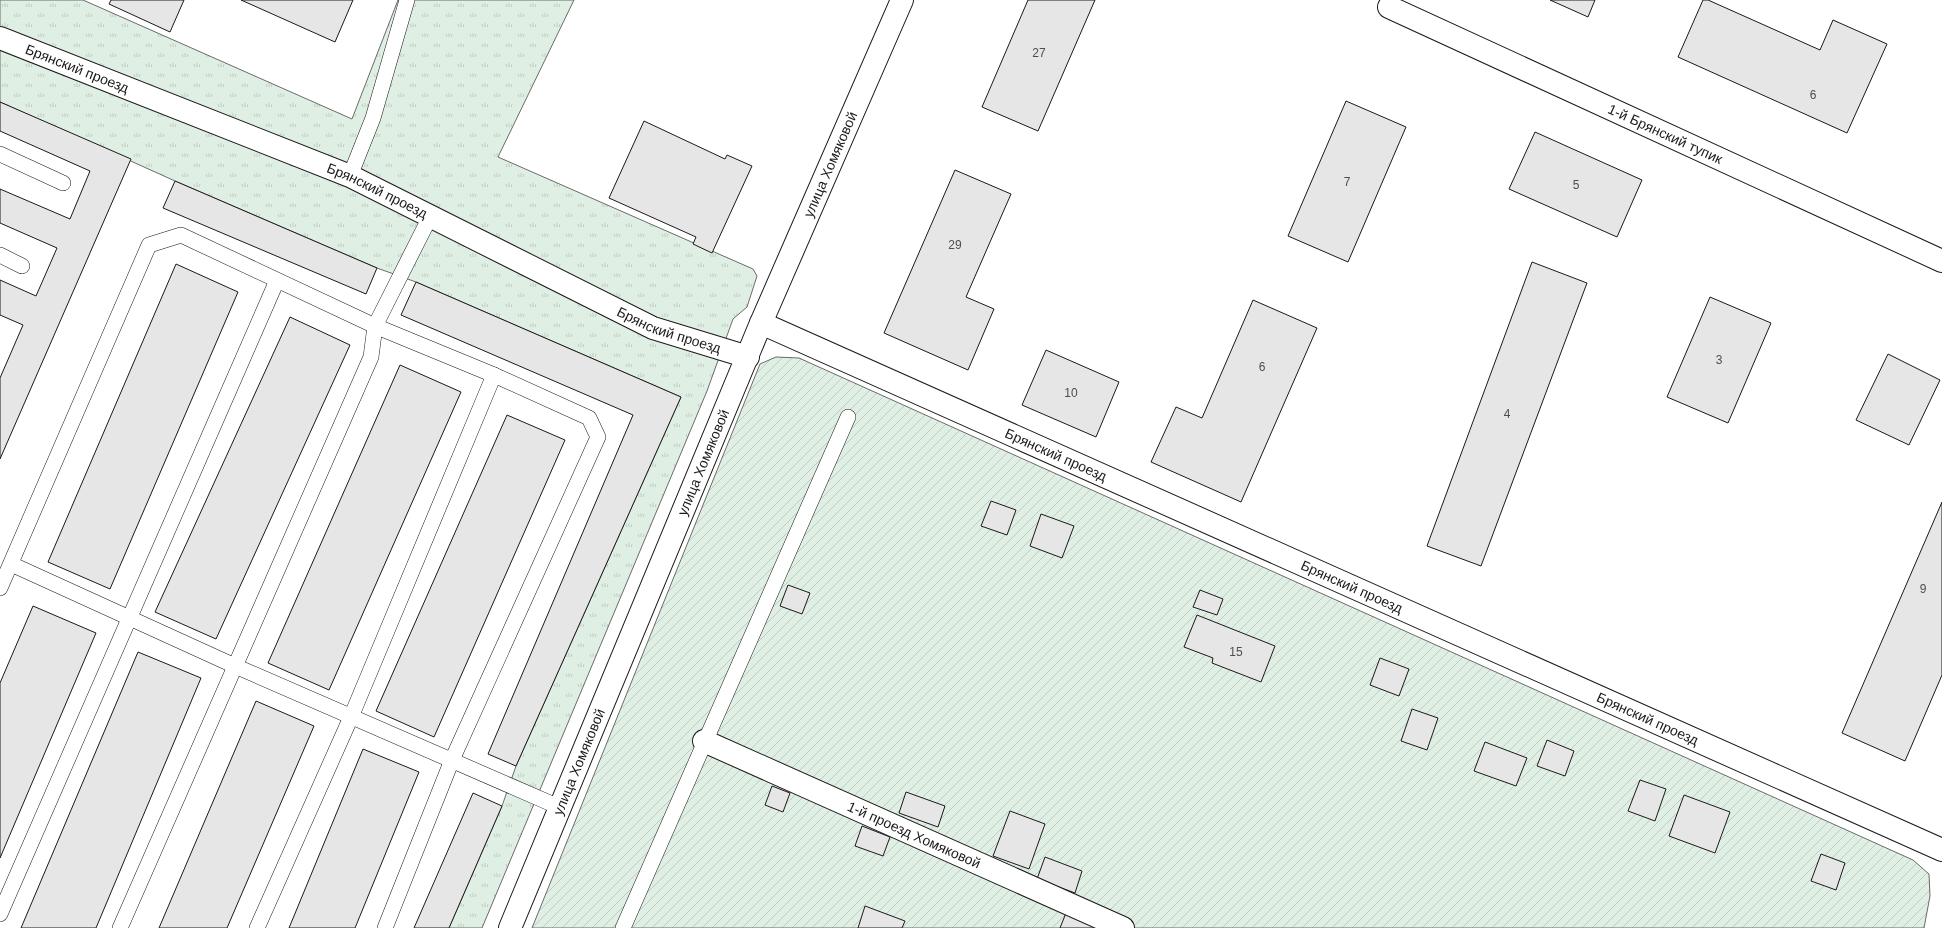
<svg xmlns="http://www.w3.org/2000/svg" width="1942" height="928" viewBox="0 0 1942 928" font-family="Helvetica,sans-serif">
<style>
.grass{fill:url(#grass-tufts);stroke:#6a6a6a}
.garden{fill:url(#garden-furrows);stroke:#6a6a6a}
.building{fill:#e6e6e6;stroke:#1a1a1a}
.lines{fill:none;stroke-linecap:round;stroke-linejoin:round}
.lane-casing{stroke:#1a1a1a;stroke-width:16}
.street-casing{stroke:#1a1a1a;stroke-width:24}
.lane{stroke:#fff;stroke-width:15}
.street{stroke:#fff;stroke-width:22}
.labels{text-anchor:middle;stroke-width:3;stroke-linejoin:round;paint-order:stroke}
.number-label{font-size:12px;fill:#4d4d4d}
.street-label{font-size:14px;fill:#1a1a1a;stroke:#fff}
</style>
<defs>
<pattern id="grass-tufts" width="24" height="20" patternUnits="userSpaceOnUse"><rect width="24" height="20" fill="#e0efe3"/><path d="M3 7l-1-3M5 7V3M7 7l1-3M15 17l-1-3M17 17v-4M19 17l1-3" fill="none" stroke="#c0ccc2"/></pattern>
<pattern id="garden-furrows" width="10" height="10" patternUnits="userSpaceOnUse"><rect width="10" height="10" fill="#e0efe3"/><path d="M-1 1l2-2M0 10L10 0M9 11l2-2" fill="none" stroke="#c0ccc2"/></pattern>
</defs>
<rect width="100%" height="100%" fill="#fff"/>
<!-- grass -->
<polygon class="grass" points="0,0 83,0 352,119 398,0 574,0 498,157 753,269 757,276 747,307 733,319 707,391 482,928 449,928 502,806 516,766 681,397 416,282 377,268 175,181 0,102"/>
<!-- garden -->
<polygon class="garden" points="776,357 799,358 1913,860 1929,874 1930,896 1924,928 532,928 760,364"/>
<!-- building -->
<g class="building">
<polygon points="111,0 184,0 170,32 109,4"/>
<polygon points="241,0 353,0 335,42"/>
<polygon points="1028,0 1095,0 1038,131 982,107"/>
<polygon points="1550,0 1595,0 1588,17"/>
<polygon points="1703,0 1708,0 1820,50 1833,20 1887,44 1847,133 1678,57"/>
<polygon points="1346,101 1406,127 1348,262 1288,236"/>
<polygon points="0,102 131,159 0,459 0,378 23,325 0,315 0,280 36,296 57,248 0,223 0,189 70,219 90,171 0,131"/>
<polygon points="644,121 725,159 727,155 752,166 712,253 693,244 696,237 609,198"/>
<polygon points="1535,132 1642,180 1617,237 1509,189"/>
<polygon points="955,170 1011,194 966,297 994,309 968,370 884,333"/>
<polygon points="175,181 377,268 366,294 163,208"/>
<polygon points="1532,262 1587,283 1481,566 1427,546"/>
<polygon points="176,264 238,292 110,589 48,562"/>
<polygon points="416,282 681,397 516,766 488,754 633,415 401,315"/>
<polygon points="1710,297 1771,323 1728,423 1667,397"/>
<polygon points="1253,300 1317,328 1241,502 1151,462 1176,407 1202,418"/>
<polygon points="290,317 350,345 216,639 155,612"/>
<polygon points="1046,350 1119,382 1096,437 1022,405"/>
<polygon points="1888,354 1940,380 1909,445 1856,420"/>
<polygon points="400,365 461,392 329,690 268,663"/>
<polygon points="507,415 565,440 434,737 376,711"/>
<polygon points="991,501 1016,510 1007,535 981,526"/>
<polygon points="1942,502 1942,675 1905,761 1842,733"/>
<polygon points="1041,514 1074,526 1062,558 1030,546"/>
<polygon points="788,585 810,593 802,614 780,606"/>
<polygon points="1200,590 1223,599 1217,615 1193,607"/>
<polygon points="33,606 96,633 0,858 0,683"/>
<polygon points="1197,615 1275,646 1261,682 1212,663 1213,658 1184,647"/>
<polygon points="138,652 201,678 96,928 21,928"/>
<polygon points="1380,658 1409,669 1399,696 1370,685"/>
<polygon points="256,701 314,726 227,928 159,928"/>
<polygon points="1412,709 1438,718 1427,750 1401,741"/>
<polygon points="1547,740 1574,751 1565,776 1537,766"/>
<polygon points="1485,742 1527,758 1516,786 1474,771"/>
<polygon points="363,749 419,772 355,928 289,928"/>
<polygon points="1640,780 1666,789 1655,821 1628,811"/>
<polygon points="772,786 790,793 783,812 765,805"/>
<polygon points="906,792 945,806 938,827 899,813"/>
<polygon points="473,793 502,806 449,928 414,928"/>
<polygon points="1684,795 1730,812 1715,853 1669,836"/>
<polygon points="1010,811 1045,824 1029,869 993,856"/>
<polygon points="862,826 890,837 883,856 855,846"/>
<polygon points="1821,854 1845,863 1836,890 1811,881"/>
<polygon points="1045,857 1082,871 1075,893 1037,879"/>
<polygon points="865,906 905,921 902,928 858,928"/>
<polygon points="1066,913 1097,928 1060,928"/>
</g>
<g class="lines">
<defs>
<g id="lane">
<polyline points="0,154 63,183"/>
<polyline points="350,176 373,118 407,0"/>
<polyline points="0,255 22,266"/>
<polyline points="11,564 235,666 559,807"/>
<polyline points="0,588 149,245 181,235 375,326 494,375 589,418 598,437 452,760 385,928"/>
<polyline points="0,914 275,285"/>
<polyline points="120,928 371,357 375,326 431,215"/>
<polyline points="257,928 351,717 494,375"/>
<polyline points="623,928 848,417"/>
</g>
<g id="street">
<path id="s1" d="M1389,7l553,254"/>
<path id="s2" d="M0,38l350,138 303,152 95,29"/>
<path id="s3" d="M761,323l1181,527"/>
<path id="s4" d="M704,741l419,187"/>
<path id="s5" d="M510,928l251,-605 141,-323"/>
</g>
</defs>
<!-- lane casing -->
<use href="#lane" class="lane-casing"/>
<!-- street casing -->
<use href="#street" class="street-casing"/>
<!-- lane -->
<use href="#lane" class="lane"/>
<!-- street -->
<use href="#street" class="street"/>
</g>
<g class="labels">
<!-- number labels -->
<g class="number-label">
<text x="1039" y="57">27</text>
<text x="1813" y="99">6</text>
<text x="1347" y="186">7</text>
<text x="1576" y="189">5</text>
<text x="955" y="249">29</text>
<text x="1719" y="364">3</text>
<text x="1262" y="371">6</text>
<text x="1071" y="397">10</text>
<text x="1507" y="418">4</text>
<text x="1923" y="593">9</text>
<text x="1236" y="656">15</text>
</g>
<!-- street labels -->
<g class="street-label">
<text dy="5" stroke="none"><textPath href="#s2" startOffset="83">Брянский проезд</textPath></text>
<text dy="5" stroke="none"><textPath href="#s1" startOffset="304">1-й Брянский тупик</textPath></text>
<text dy="5" stroke="none"><textPath href="#s5" startOffset="828">улица Хомяковой</textPath></text>
<text dy="5" stroke="none"><textPath href="#s2" startOffset="407">Брянский проезд</textPath></text>
<text dy="5" stroke="none"><textPath href="#s2" startOffset="731">Брянский проезд</textPath></text>
<text dy="5" stroke="none"><textPath href="#s3" startOffset="323">Брянский проезд</textPath></text>
<text dy="5" stroke="none"><textPath href="#s5" startOffset="504">улица Хомяковой</textPath></text>
<text dy="5" stroke="none"><textPath href="#s3" startOffset="647">Брянский проезд</textPath></text>
<text dy="5" stroke="none"><textPath href="#s3" startOffset="971">Брянский проезд</textPath></text>
<text dy="5" stroke="none"><textPath href="#s5" startOffset="180">улица Хомяковой</textPath></text>
<text dy="5" stroke="none"><textPath href="#s4" startOffset="230">1-й проезд Хомяковой</textPath></text>
</g>
</g>
</svg>
